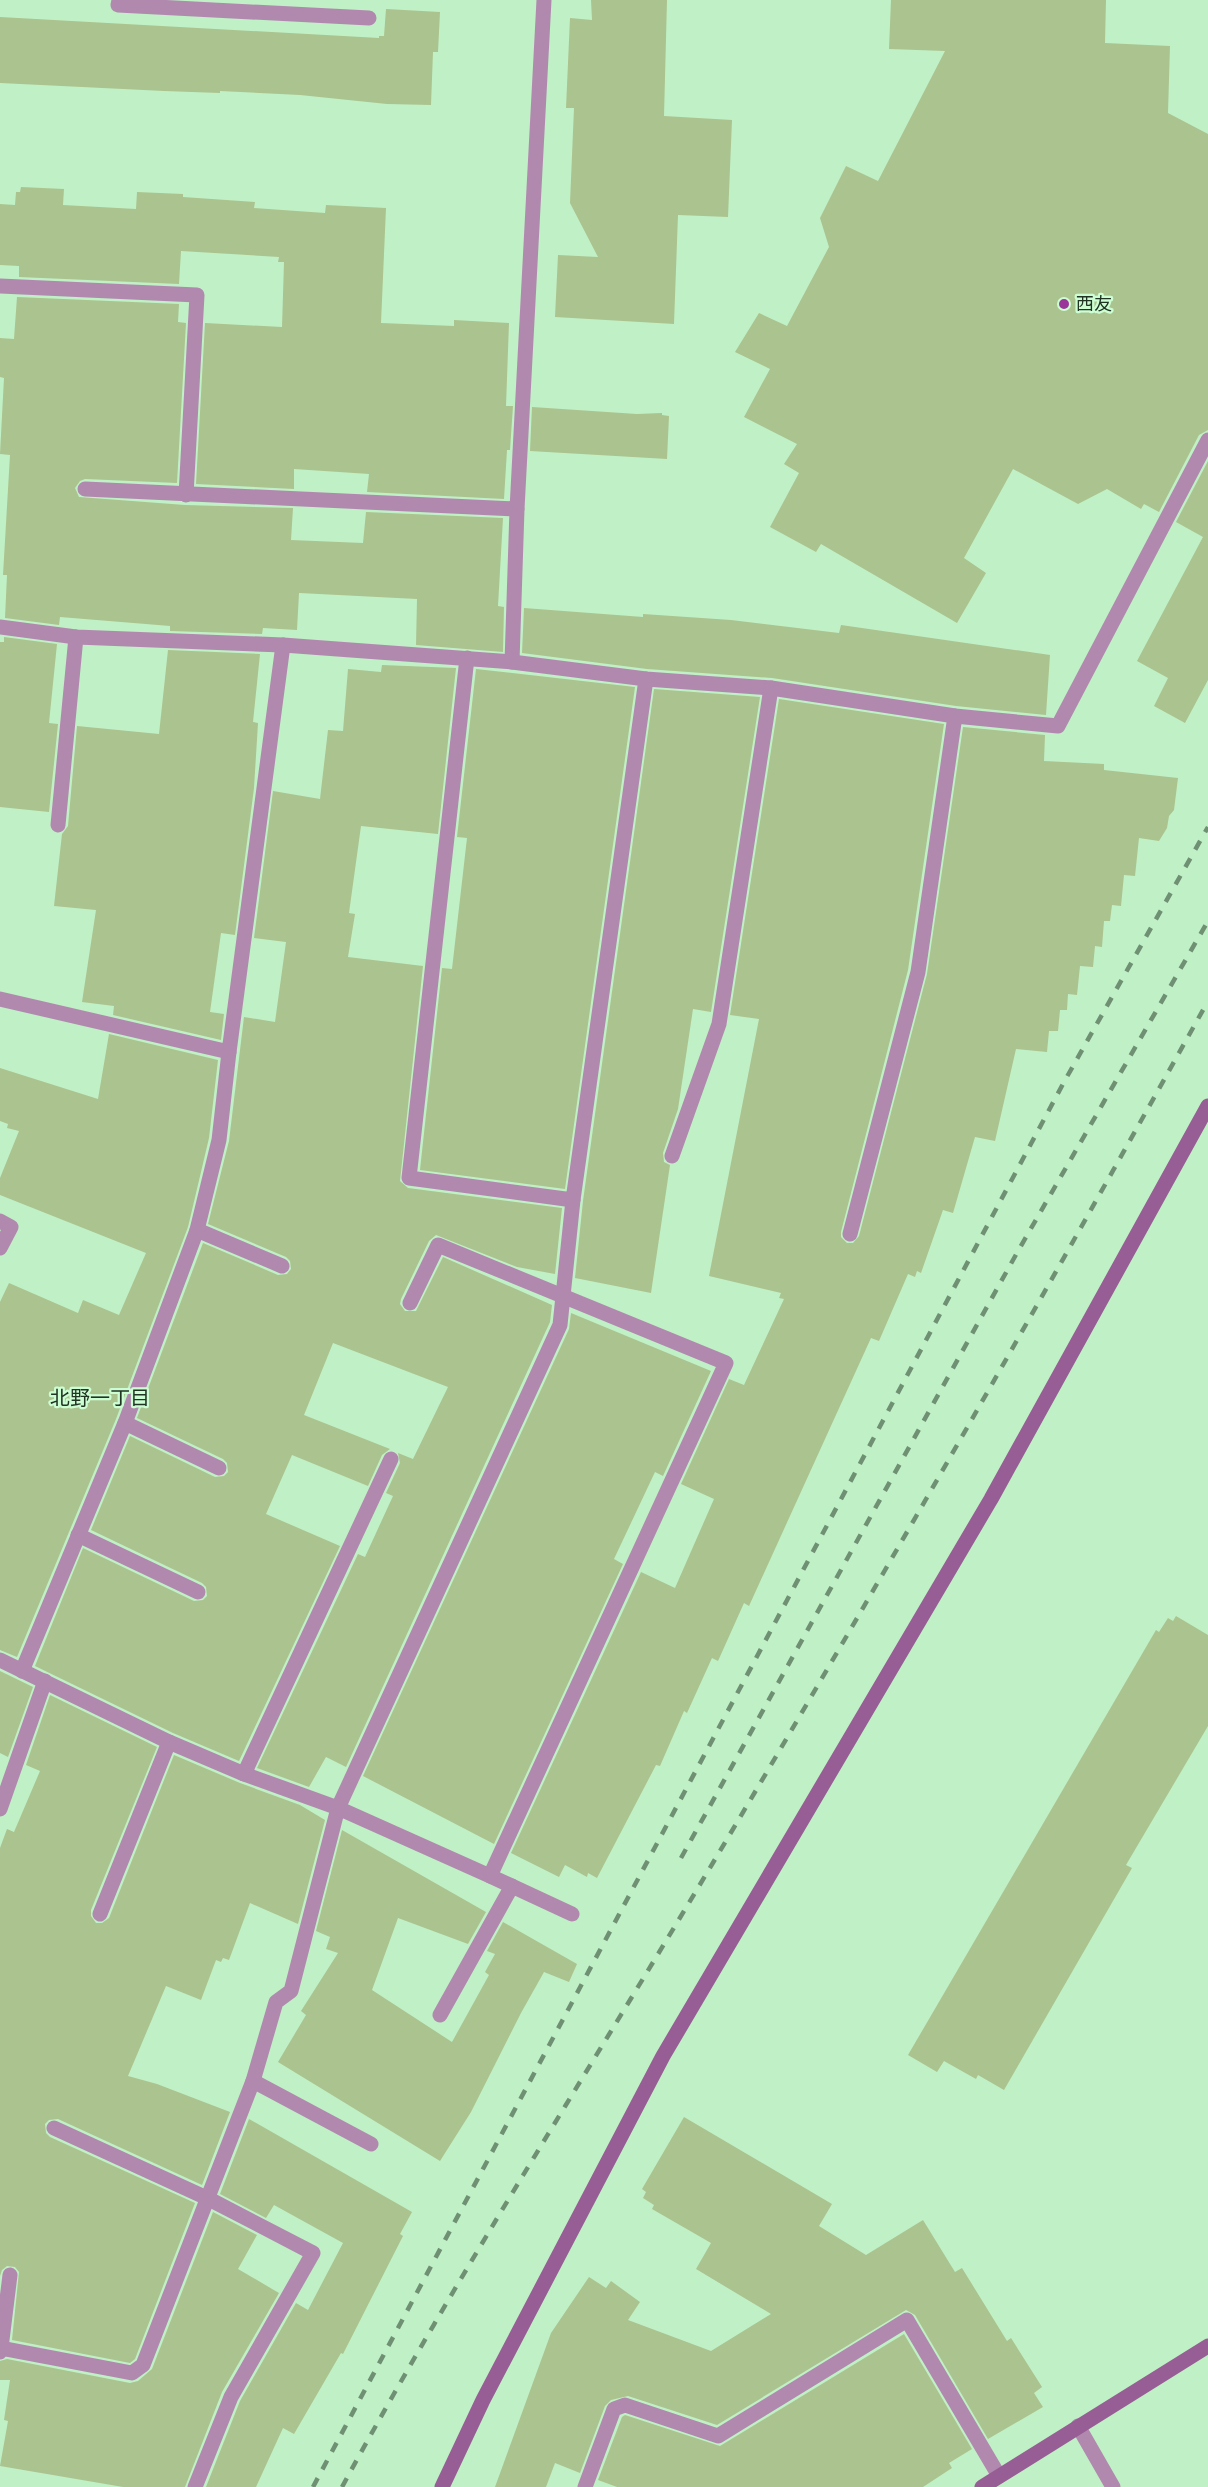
<svg xmlns="http://www.w3.org/2000/svg" width="1208" height="2487" viewBox="0 0 1208 2487" font-family="'Golos Text','Noto Sans JP',sans-serif">
<style>
.building{fill:#abc38f}
.lines{fill:none;stroke-linecap:round;stroke-linejoin:round}
.lane{stroke:#b189af;stroke-width:15}
.street{stroke:#b189af;stroke-width:15}
.secondary{stroke:#975d95;stroke-width:15}
.rail{stroke:#6f9073;stroke-width:4.5;stroke-dasharray:10 10;stroke-linecap:butt}
.poi-dot{fill:#9a3599;stroke:#cdfed3;stroke-width:2}
.labels{text-anchor:middle;stroke-width:4.5;stroke-linejoin:round;paint-order:stroke}
.poi-label{font-size:18px;fill:#213323;stroke:#cdfed3;text-anchor:start}
.neighbourhood-label{font-size:20px;fill:#213323;stroke:#cdfed3}
</style>
<rect width="100%" height="100%" fill="#c0f0c6"/>
<!-- building -->
<g class="building">
<polygon points="591,0 667,0 664,116 732,120 728,217 678,215 674,324 555,317 558,255 598,257 570,203 574,108 566,108 570,18 592,20"/>
<polygon points="891,0 1106,0 1105,43 1170,46 1168,113 1208,134 1208,430 1199,435 1159,512 1144,504 1141,509 1107,489 1078,504 1013,469 964,558 986,573 957,623 821,544 816,552 770,527 799,473 784,464 797,444 744,417 770,369 735,352 759,313 787,326 829,247 820,218 846,166 878,181 945,51 889,49"/>
<polygon points="386,9 440,12 438,52 433,52 431,105 387,104 300,95 220,91 220,93 164,91 0,83 0,17 379,38 379,36 384,36"/>
<polygon points="21,187 64,189 63,205 136,209 137,192 183,194 183,197 255,202 254,208 325,213 326,205 386,208 381,323 454,326 454,320 509,323 506,406 513,406 510,450 507,450 504,499 367,492 369,474 294,469 294,489 196,484 205,323 282,327 284,262 278,262 279,257 181,251 179,284 19,277 19,266 0,265 0,204 15,205 16,192 20,192"/>
<polygon points="17,297 179,304 178,322 186,323 177,483 85,479 80,481 75,488 79,497 185,505 293,508 291,540 363,543 366,512 503,518 498,606 504,607 503,652 416,645 417,599 299,593 297,630 263,628 262,634 170,631 170,626 60,617 59,625 5,618 7,575 3,575 10,455 0,454 4,378 0,377 0,338 14,339"/>
<polygon points="532,407 637,414 662,413 662,415 669,416 667,459 530,451"/>
<polygon points="1208,461 1208,680 1185,723 1154,706 1168,678 1137,661 1203,537 1176,522"/>
<polygon points="524,608 643,617 643,614 731,620 839,633 841,625 1050,655 1046,715 956,706 772,678 647,669 522,653"/>
<polygon points="4,637 57,644 49,723 58,724 49,812 0,807 0,642 4,642"/>
<polygon points="168,650 260,654 253,722 258,723 254,788 235,935 221,933 210,1012 224,1014 221,1040 113,1015 114,1006 82,1002 96,910 54,906 62,834 68,826 77,726 159,734"/>
<polygon points="382,665 456,668 438,834 361,826 349,913 355,914 348,957 423,966 400,1181 408,1188 562,1208 555,1274 517,1267 436,1235 429,1241 401,1299 400,1304 405,1311 416,1311 443,1257 552,1305 550,1322 346,1767 326,1757 309,1787 257,1768 358,1554 365,1557 393,1496 386,1493 400,1463 398,1453 413,1459 448,1387 333,1343 304,1415 390,1449 382,1455 368,1486 292,1455 266,1514 340,1546 239,1761 173,1733 35,1666 83,1548 194,1601 203,1600 207,1596 206,1587 202,1583 91,1530 130,1436 215,1477 224,1476 228,1472 227,1463 223,1459 137,1418 203,1243 278,1275 287,1274 291,1269 290,1261 286,1257 208,1224 229,1141 244,1017 275,1022 286,942 254,938 273,791 320,799 328,730 343,731 348,669 381,672"/>
<polygon points="476,669 635,687 565,1189 420,1170 442,968 452,969 467,838 457,837"/>
<polygon points="654,689 760,697 711,1012 693,1009 678,1109 663,1153 664,1162 670,1165 651,1293 575,1278 583,1201"/>
<polygon points="779,699 944,724 908,970 841,1232 841,1237 847,1243 853,1243 859,1236 927,974 963,727 1045,735 1044,761 1104,764 1104,770 1178,778 1174,810 1169,816 1167,828 1159,841 1139,838 1135,876 1124,875 1121,906 1112,905 1110,921 1104,921 1102,947 1095,946 1093,967 1080,966 1077,995 1068,994 1067,1010 1060,1010 1058,1031 1049,1031 1047,1052 1016,1049 995,1141 975,1137 953,1213 943,1210 921,1273 917,1271 915,1277 908,1274 879,1341 871,1338 749,1606 744,1603 718,1661 712,1658 687,1713 684,1711 660,1766 656,1765 597,1878 588,1873 587,1877 565,1865 559,1877 511,1853 641,1572 675,1588 714,1499 681,1484 729,1379 744,1385 784,1299 779,1298 781,1293 709,1276 759,1019 730,1015"/>
<polygon points="109,1034 218,1060 209,1138 188,1227 116,1419 17,1657 0,1650 0,1302 9,1283 78,1313 83,1300 119,1315 146,1253 0,1195 0,1178 19,1131 7,1128 8,1124 0,1121 0,1068 98,1099"/>
<polygon points="571,1313 711,1371 663,1476 655,1472 614,1559 623,1564 494,1844 363,1776 569,1329"/>
<polygon points="1176,1616 1208,1635 1208,1726 1126,1865 1132,1868 1004,2090 978,2075 976,2079 944,2061 937,2072 908,2055 1156,1630 1159,1632 1168,1618 1173,1621"/>
<polygon points="0,1671 33,1687 8,1757 0,1753"/>
<polygon points="50,1695 157,1747 91,1910 91,1916 96,1923 102,1923 109,1918 174,1755 240,1783 300,1805 325,1820 298,1924 250,1903 229,1960 223,1958 221,1962 216,1960 201,2000 166,1986 128,2076 157,2084 230,2112 202,2185 58,2119 49,2120 45,2124 46,2133 50,2137 195,2203 135,2359 130,2363 12,2340 19,2272 15,2267 7,2266 2,2270 0,2276 0,1848 7,1829 14,1832 40,1771 26,1765"/>
<polygon points="342,1830 486,1912 468,1944 398,1918 372,1990 452,2042 489,1975 485,1972 495,1954 487,1951 503,1922 577,1964 569,1982 544,1972 521,2013 471,2112 440,2161 278,2062 306,2015 301,2011 338,1953 326,1949 330,1937 316,1931"/>
<polygon points="684,2117 832,2204 819,2226 866,2255 923,2220 955,2272 962,2268 1007,2341 1011,2338 1042,2387 1034,2393 1043,2407 988,2439 915,2315 906,2310 717,2425 628,2396 611,2400 605,2406 580,2473 555,2463 546,2487 495,2487 551,2333 589,2277 606,2288 611,2281 640,2302 628,2320 711,2351 771,2314 696,2269 711,2243 652,2209 654,2205 643,2198 646,2192 642,2189"/>
<polygon points="249,2119 412,2212 400,2234 403,2236 343,2354 341,2353 294,2434 283,2428 256,2487 206,2487 240,2401 296,2303 308,2310 343,2243 274,2205 266,2218 220,2194"/>
<polygon points="213,2212 257,2235 238,2269 279,2293 222,2392 185,2487 123,2487 0,2466 8,2421 4,2420 10,2380 0,2380 0,2361 7,2359 130,2383 138,2381 152,2369"/>
<polygon points="904,2334 972,2449 949,2463 952,2468 923,2487 617,2487 598,2480 622,2417 625,2415 720,2446"/>
</g>
<g class="lines">
<!-- lane -->
<g class="lane">
<polyline points="119,0 118,5 369,18"/>
<polyline points="58,825 76,637"/>
<polyline points="197,1230 282,1266"/>
<polyline points="125,1423 219,1468"/>
<polyline points="78,1535 198,1592"/>
<polyline points="0,1809 45,1681"/>
<polyline points="100,1914 169,1742"/>
<polyline points="440,2015 512,1886"/>
<polyline points="253,2081 371,2144"/>
<polyline points="54,2128 209,2199 313,2253 231,2397 195,2487"/>
<polyline points="1,2348 10,2275"/>
<polyline points="1078,2426 1113,2487"/>
</g>
<!-- street -->
<g class="street">
<polyline points="0,286 197,295 186,495"/>
<polyline points="85,489 517,509"/>
<polyline points="0,627 76,637 283,645 512,662 646,679 771,688 955,716 1058,726 1208,440"/>
<polyline points="467,658 409,1178 573,1200 646,679"/>
<polyline points="512,662 517,509 544,0"/>
<polyline points="0,999 229,1052 283,645"/>
<polyline points="672,1156 719,1024 771,688"/>
<polyline points="0,1221 11,1227 0,1248"/>
<polyline points="850,1234 918,972 955,716"/>
<polyline points="0,1660 169,1742 244,1774 338,1808 490,1876 726,1363 438,1245 410,1303"/>
<polyline points="22,1671 125,1423 197,1230 219,1140 229,1052"/>
<polyline points="244,1774 391,1459"/>
<polyline points="490,1876 572,1914"/>
<polyline points="0,2352 1,2348 132,2373 143,2365 253,2081 276,2002 291,1991 338,1808 560,1325 573,1200"/>
<polyline points="585,2487 614,2409 625,2405 718,2436 907,2320 999,2476"/>
</g>
<!-- secondary -->
<g class="secondary">
<polyline points="442,2487 483,2400 663,2056 991,1499 1208,1106"/>
<polyline points="982,2487 1208,2346"/>
</g>
<!-- rail -->
<g class="rail">
<polyline points="681,1858 1018,1251 1208,921"/>
<polyline points="313,2487 1064,1082 1208,827"/>
<path d="M342,2487c117,-215 250,-421 375,-631 168,-282 331,-568 491,-855"/>
</g>
</g>
<!-- markers -->
<circle class="poi-dot" cx="1064" cy="304" r="6"/>
<g class="labels">
<!-- poi labels -->
<g class="poi-label">
<text x="1076" y="310">西友</text>
</g>
<!-- neighbourhood labels -->
<g class="neighbourhood-label">
<text x="100" y="1405">北野一丁目</text>
</g>
</g>
</svg>
